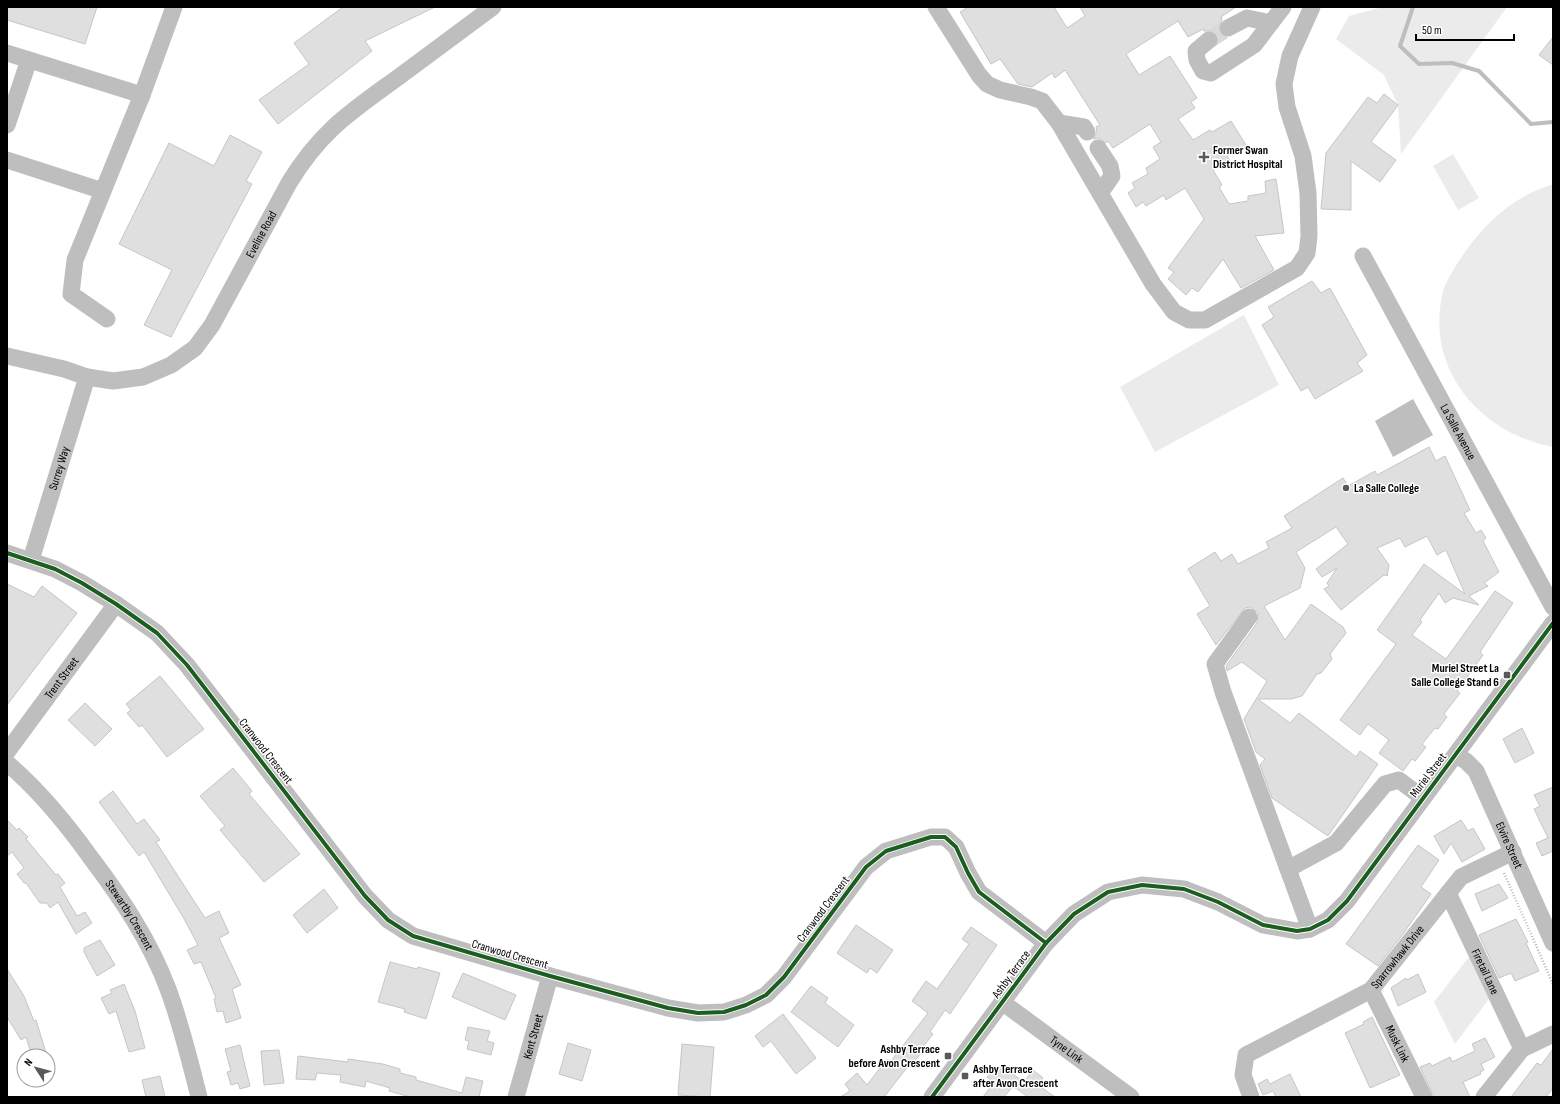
<svg xmlns="http://www.w3.org/2000/svg" width="1560" height="1104" viewBox="0 0 1560 1104" font-family="'Sofia Sans Condensed',sans-serif">
<style>
.green{fill:#ebebeb}
.water{fill:#bebebe}
.lines{fill:none;stroke-linecap:round;stroke-linejoin:round}
.stream{stroke:#bebebe;stroke-width:4}
.building{fill:#dfdfdf;stroke:#c6c6c6}
.minor-tunnel{stroke:#d9d9d9;stroke-width:17;stroke-dasharray:17 8;stroke-linecap:butt}
.path{stroke:#b9b9b9;stroke-width:2.5;stroke-dasharray:1 2;stroke-linecap:butt}
.minor{stroke:#bebebe;stroke-width:17}
.cycleway-casing{stroke:#fff;stroke-width:6}
.cycleway{stroke:#1b5e20;stroke-width:4}
.poi-dot{fill:#595959;stroke:#fff;stroke-width:1.5}
.labels{text-anchor:middle;stroke-width:3;stroke-linejoin:round;paint-order:stroke}
.poi-label{font-size:12px;font-weight:bold;fill:#000;stroke:#fff;text-anchor:start}
.street-label{font-size:12px;fill:#000;stroke:#fff}
</style>
<rect width="100%" height="100%" fill="#fff"/>
<!-- green -->
<g class="green">
<polygon points="1383,7 1507,7 1401,154 1398,105 1384,75 1336,39 1349,16"/>
<polygon points="1453,154 1479,198 1458,210 1433,166"/>
<path d="M1553,184v263c-71,-13 -127,-76 -111,-151 2,-12 9,-22 15,-32 24,-38 53,-66 96,-80z"/>
<polygon points="1244,315 1279,385 1155,452 1120,387"/>
<polygon points="1469,957 1489,999 1455,1044 1434,1002"/>
</g>
<!-- water -->
<polygon class="water" points="1413,399 1433,435 1393,457 1375,421"/>
<g class="lines">
<!-- stream -->
<polyline class="stream" points="1413,7 1400,46 1419,64 1452,63 1479,71 1531,124 1553,122"/>
</g>
<!-- building -->
<g class="building">
<polygon points="7,7 97,7 85,44 7,20"/>
<polygon points="343,7 435,7 365,41 372,51 278,124 259,100 309,64 294,43"/>
<polygon points="968,7 1054,7 1067,28 1085,16 1080,7 1236,7 1221,17 1222,20 1218,27 1219,32 1226,38 1219,42 1216,33 1212,31 1204,31 1203,29 1188,37 1178,21 1126,54 1139,75 1170,56 1197,98 1191,102 1195,108 1178,119 1193,140 1210,130 1212,132 1231,121 1246,145 1227,156 1230,160 1213,170 1222,185 1219,187 1229,204 1248,201 1248,196 1266,193 1265,181 1276,179 1284,233 1255,236 1274,270 1241,288 1223,259 1198,292 1192,288 1186,295 1168,279 1174,272 1168,268 1204,219 1185,188 1166,200 1164,195 1146,206 1143,202 1136,207 1128,193 1135,188 1132,183 1148,174 1146,168 1160,159 1153,147 1161,142 1150,124 1113,148 1108,141 1106,143 1098,138 1093,139 1097,132 1096,127 1100,125 1065,70 1055,78 1052,73 1032,87 1018,84 1000,59 991,64 960,12"/>
<polygon points="1553,37 1553,65 1539,55"/>
<polygon points="1384,94 1398,105 1371,142 1396,160 1380,182 1351,161 1351,210 1321,209 1326,153 1368,97 1377,103"/>
<polygon points="230,135 262,152 246,181 252,184 171,337 144,325 172,270 119,244 169,143 214,166"/>
<polygon points="1312,281 1321,293 1330,288 1367,355 1357,363 1363,371 1315,399 1308,387 1301,391 1262,325 1274,317 1268,307"/>
<polygon points="1429,447 1436,461 1445,456 1470,510 1464,513 1476,533 1481,530 1486,538 1483,541 1499,572 1484,583 1488,586 1469,596 1479,605 1453,598 1445,603 1439,593 1420,620 1422,622 1412,635 1446,659 1495,591 1513,603 1480,652 1483,655 1457,691 1460,693 1444,714 1447,717 1438,729 1435,728 1422,744 1426,747 1415,761 1412,759 1403,771 1379,753 1389,740 1368,724 1360,735 1340,720 1396,644 1377,630 1424,564 1465,594 1446,550 1437,555 1427,536 1405,547 1400,538 1377,548 1389,565 1387,576 1384,575 1341,610 1324,589 1329,586 1327,583 1337,568 1322,577 1316,569 1348,544 1336,527 1296,552 1305,568 1300,588 1264,606 1285,640 1311,604 1343,627 1346,633 1330,654 1332,659 1321,673 1317,674 1302,696 1291,699 1258,699 1290,723 1299,713 1356,757 1360,751 1378,764 1328,836 1272,798 1260,765 1265,759 1256,752 1244,719 1267,681 1242,662 1227,671 1226,666 1257,623 1258,613 1250,607 1245,608 1216,645 1197,614 1210,606 1188,569 1215,552 1221,561 1232,554 1238,564 1269,548 1266,542 1292,528 1284,516 1343,478 1348,486 1375,471 1377,475"/>
<polygon points="7,584 34,597 42,586 77,613 7,705"/>
<polygon points="160,676 204,729 167,757 142,725 139,727 127,713 131,710 126,704"/>
<polygon points="85,703 112,729 95,746 68,720"/>
<polygon points="1522,728 1534,753 1515,763 1503,739"/>
<polygon points="233,768 252,791 249,794 300,854 264,882 220,830 225,826 200,796"/>
<polygon points="1553,787 1553,851 1542,856 1536,843 1548,838 1534,809 1540,806 1534,795"/>
<polygon points="113,791 137,824 144,819 160,840 156,842 205,918 219,911 229,933 219,938 241,985 232,989 241,1018 226,1023 223,1011 217,1012 214,999 216,998 201,962 194,964 187,950 198,945 183,917 144,852 139,856 99,802"/>
<polygon points="7,820 17,830 19,828 28,837 26,839 56,875 58,874 65,883 60,887 77,916 85,912 92,923 76,934 58,902 50,908 47,903 40,903 26,883 24,883 17,874 24,868 12,852 7,856"/>
<polygon points="1461,820 1468,831 1473,828 1485,849 1462,862 1451,843 1444,854 1434,836"/>
<polygon points="1418,845 1439,860 1421,887 1431,894 1403,934 1378,966 1346,944"/>
<polygon points="1499,884 1508,898 1482,911 1475,894"/>
<polygon points="324,889 338,908 307,933 293,915"/>
<polygon points="1516,919 1528,942 1526,943 1539,971 1515,981 1511,973 1499,978 1479,935"/>
<polygon points="856,925 893,950 877,973 870,968 867,973 837,953"/>
<polygon points="971,927 997,945 950,1014 945,1010 930,1032 933,1034 922,1048 924,1049 914,1062 912,1061 884,1097 840,1097 850,1091 845,1084 857,1073 867,1085 887,1059 891,1061 928,1013 912,1001 926,981 937,989 969,944 962,939"/>
<polygon points="100,940 115,965 97,976 84,952 84,948"/>
<polygon points="390,962 417,969 418,967 440,973 426,1019 404,1012 405,1009 378,1002"/>
<polygon points="7,969 24,996 34,1021 36,1020 47,1056 32,1056 26,1037 21,1040 7,1017"/>
<polygon points="463,973 516,995 505,1020 452,997"/>
<polygon points="1418,974 1426,992 1398,1006 1391,988 1406,978 1407,980"/>
<polygon points="124,984 135,1011 145,1048 129,1052 116,1011 109,1014 101,998 112,993 110,990"/>
<polygon points="811,986 828,998 825,1003 854,1025 838,1047 791,1012"/>
<polygon points="783,1014 816,1058 796,1074 771,1041 763,1047 755,1036"/>
<polygon points="1372,1017 1400,1075 1370,1088 1345,1033 1364,1024 1363,1022"/>
<polygon points="468,1027 490,1031 487,1041 494,1043 491,1055 467,1049 469,1041 465,1040"/>
<polygon points="1485,1038 1495,1057 1481,1064 1484,1070 1480,1072 1481,1074 1463,1082 1470,1097 1434,1097 1420,1067 1430,1063 1432,1066 1450,1057 1452,1062 1475,1051 1472,1044"/>
<polygon points="568,1043 591,1050 582,1081 559,1074"/>
<polygon points="682,1044 714,1047 710,1097 678,1095"/>
<polygon points="240,1045 250,1086 240,1089 238,1083 231,1085 227,1072 231,1071 225,1049"/>
<polygon points="1553,1049 1553,1088 1546,1097 1511,1097 1537,1063 1541,1065"/>
<polygon points="279,1050 284,1083 264,1085 261,1051"/>
<polygon points="298,1056 348,1062 348,1059 383,1064 400,1069 400,1073 416,1077 416,1080 462,1093 466,1077 483,1081 479,1097 410,1097 389,1091 390,1088 366,1081 365,1087 340,1082 341,1075 317,1073 315,1080 296,1079"/>
<polygon points="1002,1066 1024,1082 1033,1070 1043,1078 1038,1085 1055,1097 1028,1097 1013,1086 1004,1097 983,1097 994,1082 987,1077 995,1068 998,1070"/>
<polygon points="1290,1074 1301,1097 1276,1097 1273,1091 1263,1095 1258,1084 1267,1079 1270,1084"/>
<polygon points="160,1076 165,1097 146,1097 142,1080"/>
</g>
<g class="lines">
<!-- minor-tunnel -->
<polyline class="minor-tunnel" points="1209,40 1228,28"/>
<!-- path -->
<polyline class="path" points="1504,873 1553,984"/>
<!-- minor -->
<g class="minor">
<polyline points="936,7 979,75 987,84 1000,90 1031,97 1042,101 1059,123 1153,284 1174,312 1189,320 1205,320 1297,268 1307,253 1309,236 1308,193 1303,156 1287,107 1284,84 1290,56 1312,7"/>
<polyline points="1228,28 1247,18 1271,23"/>
<polyline points="1209,40 1196,51 1197,60 1203,71 1211,73 1254,45 1283,7"/>
<polyline points="7,53 142,95 174,7"/>
<polyline points="1059,123 1084,127 1087,132"/>
<polyline points="7,125 29,60"/>
<polyline points="1098,148 1110,166 1112,176 1100,193"/>
<polyline points="7,160 103,191 142,95"/>
<polyline points="103,191 75,260 71,294 107,319"/>
<path id="s1" d="M1363,256l190,351"/>
<path id="s2" d="M7,356l57,13 23,8 26,4 30,-4 28,-12 24,-17 17,-23 77,-142c32,-53 63,-72 111,-107 31,-23 62,-46 93,-69"/>
<polyline points="7,553 55,569 82,583 116,604 157,633 187,665 365,896 388,920 413,936 550,976 668,1008 698,1013 724,1012 746,1005 766,995 784,977 866,867 886,851 931,837 945,837 956,847 968,873 979,892 1046,943"/>
<path id="s3" d="M31,560l56,-183"/>
<polyline points="1249,617 1215,664 1223,692 1310,929"/>
<path id="s4" d="M7,752l109,-148"/>
<path id="s5" d="M1456,755l10,6 10,10 77,172"/>
<path id="s6" d="M7,763c33,28 59,60 84,95 31,41 59,83 77,131 13,35 22,72 31,108"/>
<polyline points="1288,869 1336,843 1385,784 1399,780 1423,798"/>
<path id="s7" d="M1448,893l74,156"/>
<path id="s8" d="M1371,990l53,107"/>
<path id="s9" d="M1002,1002l129,95"/>
<path id="s10" d="M516,1097l34,-121"/>
<polyline points="932,1097 1046,943 1074,914 1108,892 1142,885 1184,889 1218,902 1263,925 1297,931 1310,929 1328,920 1347,901 1553,623"/>
<path id="s11" d="M1251,1097l-8,-22 3,-20 125,-65 90,-113 52,-25"/>
<polyline points="1484,1097 1522,1049 1553,1034"/>
</g>
<defs>
<g id="cycleway">
<polyline points="7,553 55,569 82,583 116,604 157,633 187,665 365,896 388,920 413,936 550,976 668,1008 698,1013 724,1012 746,1005 766,995 784,977 866,867 886,851 931,837 945,837 956,847 968,873 979,892 1046,943"/>
<polyline points="932,1097 1046,943 1074,914 1108,892 1142,885 1184,889 1218,902 1263,925 1297,931 1310,929 1328,920 1347,901 1553,623"/>
</g>
</defs>
<!-- cycleway casing -->
<use href="#cycleway" class="cycleway-casing"/>
<!-- cycleway -->
<use href="#cycleway" class="cycleway"/>
</g>
<!-- markers -->
<g class="poi-dot">
<path d="M1202 151h4v4h4v4h-4v4h-4v-4h-4v-4h4z"/>
<circle cx="1346" cy="488" r="4"/>
<rect x="1503" y="671" width="8" height="8" rx="2"/>
<rect x="944" y="1052" width="8" height="8" rx="2"/>
<rect x="961" y="1072" width="8" height="8" rx="2"/>
</g>
<g class="labels">
<!-- poi labels -->
<g class="poi-label">
<text x="1213" y="154">Former Swan<tspan x="1213" dy="14">District Hospital</tspan></text>
<text x="1354" y="492">La Salle College</text>
<text x="1499" y="672" text-anchor="end">Muriel Street La<tspan x="1499" dy="14">Salle College Stand 6</tspan></text>
<text x="940" y="1053" text-anchor="end">Ashby Terrace<tspan x="940" dy="14">before Avon Crescent</tspan></text>
<text x="973" y="1073">Ashby Terrace<tspan x="973" dy="14">after Avon Crescent</tspan></text>
</g>
<!-- street labels -->
<g class="street-label">
<text dy="4" stroke="none"><textPath href="#s2" startOffset="331">Eveline Road</textPath></text>
<text dy="4" stroke="none"><textPath href="#s1" startOffset="200">La Salle Avenue</textPath></text>
<text dy="4" stroke="none"><textPath href="#s3" startOffset="96">Surrey Way</textPath></text>
<text dy="4" stroke="none"><textPath href="#s4" startOffset="92">Trent Street</textPath></text>
<text transform="translate(266 751) rotate(52)" y="4">Cranwood Crescent</text>
<text transform="translate(1428 775) rotate(-53)" y="4">Muriel Street</text>
<text dy="4" stroke="none"><textPath href="#s5" startOffset="107">Elvire Street</textPath></text>
<text transform="translate(823 909) rotate(-53)" y="4">Cranwood Crescent</text>
<text dy="4" stroke="none"><textPath href="#s6" startOffset="196">Stewartby Crescent</textPath></text>
<text transform="translate(510 954) rotate(16)" y="4">Cranwood Crescent</text>
<text dy="4" stroke="none"><textPath href="#s11" startOffset="227">Sparrowhawk Drive</textPath></text>
<text dy="4" stroke="none"><textPath href="#s7" startOffset="87">Firetail Lane</textPath></text>
<text transform="translate(1011 974) rotate(-54)" y="4">Ashby Terrace</text>
<text dy="4" stroke="none"><textPath href="#s10" startOffset="63">Kent Street</textPath></text>
<text dy="4" stroke="none"><textPath href="#s8" startOffset="60">Musk Link</textPath></text>
<text dy="4" stroke="none"><textPath href="#s9" startOffset="80">Tyne Link</textPath></text>
</g>
</g>
<!-- border -->
<rect width="1560" height="1104" fill="none" stroke="#000000" stroke-width="16"/>
<!-- north arrow -->
<g transform="translate(36 1068) rotate(306)"><circle r="19" fill="#ffffff" stroke="#999999"/>
<path d="M0-3L7 15L0 10L-7 15Z" fill="#595959"/>
<text y="-6" font-size="11" font-weight="bold" text-anchor="middle" fill="#000000">N</text>
</g>
<!-- scale -->
<path d="M1416 34v6h98v-6" fill="none" stroke="#000000" stroke-width="2"/>
<text x="1422" y="34" font-size="12" fill="#000000" stroke="#ffffff" stroke-width="3" paint-order="stroke">50 m</text>
</svg>
